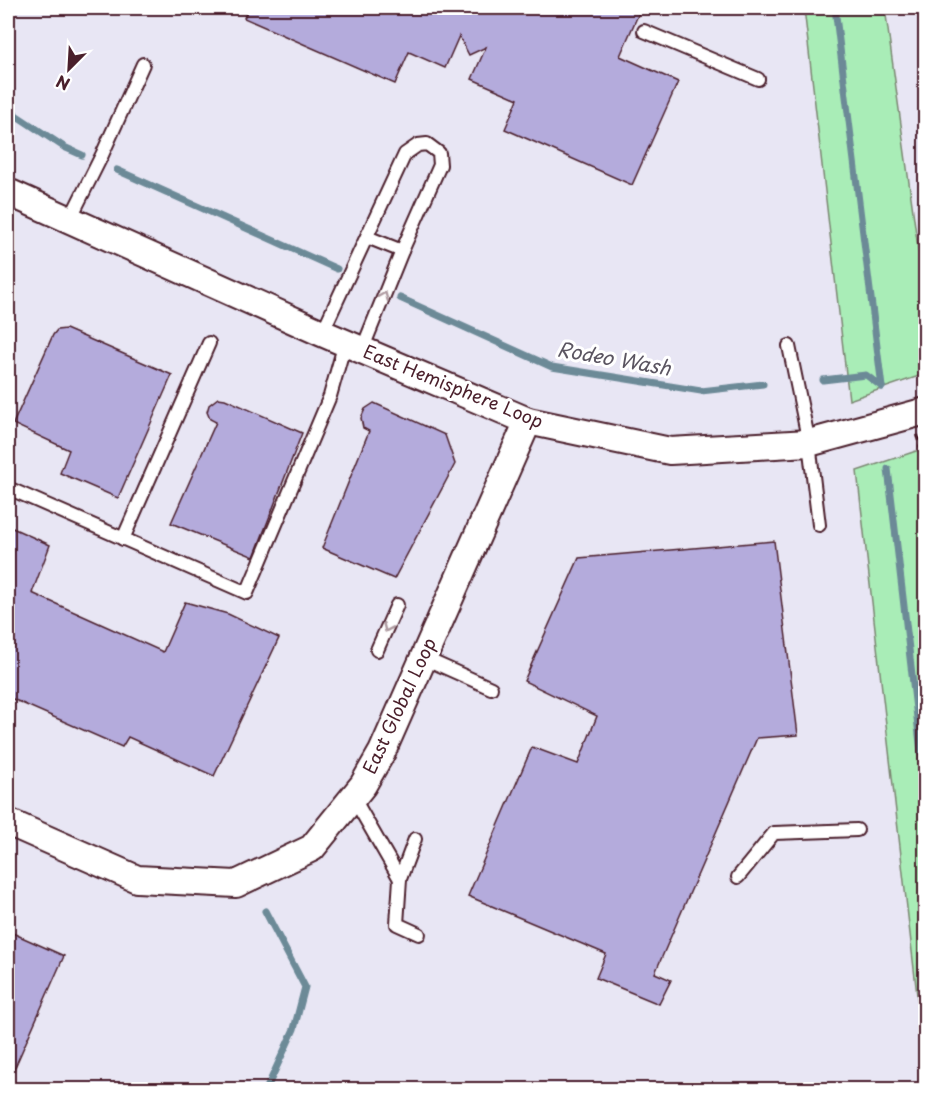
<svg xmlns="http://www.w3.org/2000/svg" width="933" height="1097" viewBox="0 0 933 1097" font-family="'Playpen Sans',sans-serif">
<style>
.green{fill:#a9edb7;stroke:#7a8671;stroke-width:1.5}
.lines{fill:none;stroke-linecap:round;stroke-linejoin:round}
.stream{stroke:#6c8a97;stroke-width:7}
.building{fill:#b4abdc;stroke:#4a1f2b;stroke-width:1.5}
.lane-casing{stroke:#4a1f2b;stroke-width:16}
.street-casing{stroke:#4a1f2b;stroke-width:30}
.path{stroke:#4a1f2b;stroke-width:4;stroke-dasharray:6 4.5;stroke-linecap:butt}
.lane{stroke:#fff;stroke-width:12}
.street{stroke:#fff;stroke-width:26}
.oneway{stroke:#ae9aa0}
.labels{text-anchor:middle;stroke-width:6;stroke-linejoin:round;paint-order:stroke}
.street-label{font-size:18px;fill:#4a1f2b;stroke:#fff}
.water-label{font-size:20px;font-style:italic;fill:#5b5561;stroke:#fff}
</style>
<rect width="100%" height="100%" fill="#e8e6f4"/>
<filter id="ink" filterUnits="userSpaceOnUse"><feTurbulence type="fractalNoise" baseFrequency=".0167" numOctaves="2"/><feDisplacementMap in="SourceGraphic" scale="12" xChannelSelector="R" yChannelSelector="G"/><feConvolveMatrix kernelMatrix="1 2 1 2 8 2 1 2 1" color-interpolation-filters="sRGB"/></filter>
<g filter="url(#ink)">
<!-- green -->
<g class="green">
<polygon points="804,8 885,8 925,299 925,374 849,400"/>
<polygon points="925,448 926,448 925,1065 857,471"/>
</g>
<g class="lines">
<!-- stream -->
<g class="stream">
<polyline points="835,8 882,387"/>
<polyline points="8,110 64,147 82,155"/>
<polyline points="117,170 337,269"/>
<polyline points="400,298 552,367 701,391 763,384"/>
<polyline points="823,380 866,375 882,387"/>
<polyline points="888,469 926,795"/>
<polyline points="265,911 305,987 294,1029 266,1090"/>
</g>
</g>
<!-- building -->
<g class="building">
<polygon points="249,8 641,8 620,56 678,82 632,185 505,129 518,99 472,79 486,47 469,55 459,36 445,68 409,52 395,84 244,18"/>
<polygon points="66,329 172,375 118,498 60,473 69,450 13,424 53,335 57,330"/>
<polygon points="218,398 225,399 302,433 254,557 171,523 216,422 210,419 207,412 209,405"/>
<polygon points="374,403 445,435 455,464 394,579 322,548 369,431 363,428 361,418 365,409"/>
<polygon points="8,526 50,545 32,593 163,652 185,602 228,614 279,638 214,776 128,737 122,747 8,697"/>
<polygon points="774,541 798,735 757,738 655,973 671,980 659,1004 596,978 606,954 468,896 532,747 578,764 597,716 524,681 579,558"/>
<polygon points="8,931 64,956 8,1083"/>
</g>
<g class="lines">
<defs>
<g id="lane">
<polyline points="644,31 758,79"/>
<polyline points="70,219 102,155 143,64"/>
<polyline points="367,237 402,251"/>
<polyline points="322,333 405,154 418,145 427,144 439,153 440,165 402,251 362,350"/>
<polyline points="789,346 809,443 819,525"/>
<polyline points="8,488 247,593 330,396 345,343"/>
<polyline points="123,539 209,343"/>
<polyline points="377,650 397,605"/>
<polyline points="424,658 491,688"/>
<polyline points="353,797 400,879"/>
<polyline points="415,839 400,879 397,924 419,934"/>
<polyline points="738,877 774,833 857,830"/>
</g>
<g id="street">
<polyline points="8,192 322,333 528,421 670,451 809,443 926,411"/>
<polyline points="8,822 137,879 236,884 312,848 363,785 382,752 528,421"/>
</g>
</defs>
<!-- lane casing -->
<use href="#lane" class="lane-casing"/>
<!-- street casing -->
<use href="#street" class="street-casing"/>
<!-- path -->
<polyline class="path" points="917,435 923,455 926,455"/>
<!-- lane -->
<use href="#lane" class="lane"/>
<!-- street -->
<use href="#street" class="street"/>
</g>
<!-- one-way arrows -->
<defs><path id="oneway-chevron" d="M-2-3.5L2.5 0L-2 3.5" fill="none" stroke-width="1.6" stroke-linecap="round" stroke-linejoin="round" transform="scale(1.5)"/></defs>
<g class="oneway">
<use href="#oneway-chevron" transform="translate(384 296) rotate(-68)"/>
<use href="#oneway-chevron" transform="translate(387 628) rotate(114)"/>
</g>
</g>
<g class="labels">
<!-- street labels -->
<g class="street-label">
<text transform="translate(453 387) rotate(22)" y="6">East Hemisphere Loop</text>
<text transform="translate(400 706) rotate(-65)" y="6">East Global Loop</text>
</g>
<!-- water labels -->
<g class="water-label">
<text transform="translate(614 359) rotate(10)" y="7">Rodeo Wash</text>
</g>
</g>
<!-- margin -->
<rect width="933" height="1097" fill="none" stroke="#fff" stroke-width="30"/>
<rect x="15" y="15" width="903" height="1067" fill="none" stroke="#4a1f2b" stroke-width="2" filter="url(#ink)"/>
<!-- north arrow -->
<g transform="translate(69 69) rotate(204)" stroke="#ffffff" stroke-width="4.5" paint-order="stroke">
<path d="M0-4.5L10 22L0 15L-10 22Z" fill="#4a1f2b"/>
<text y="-9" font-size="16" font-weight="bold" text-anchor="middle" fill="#4a1f2b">N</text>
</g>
</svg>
